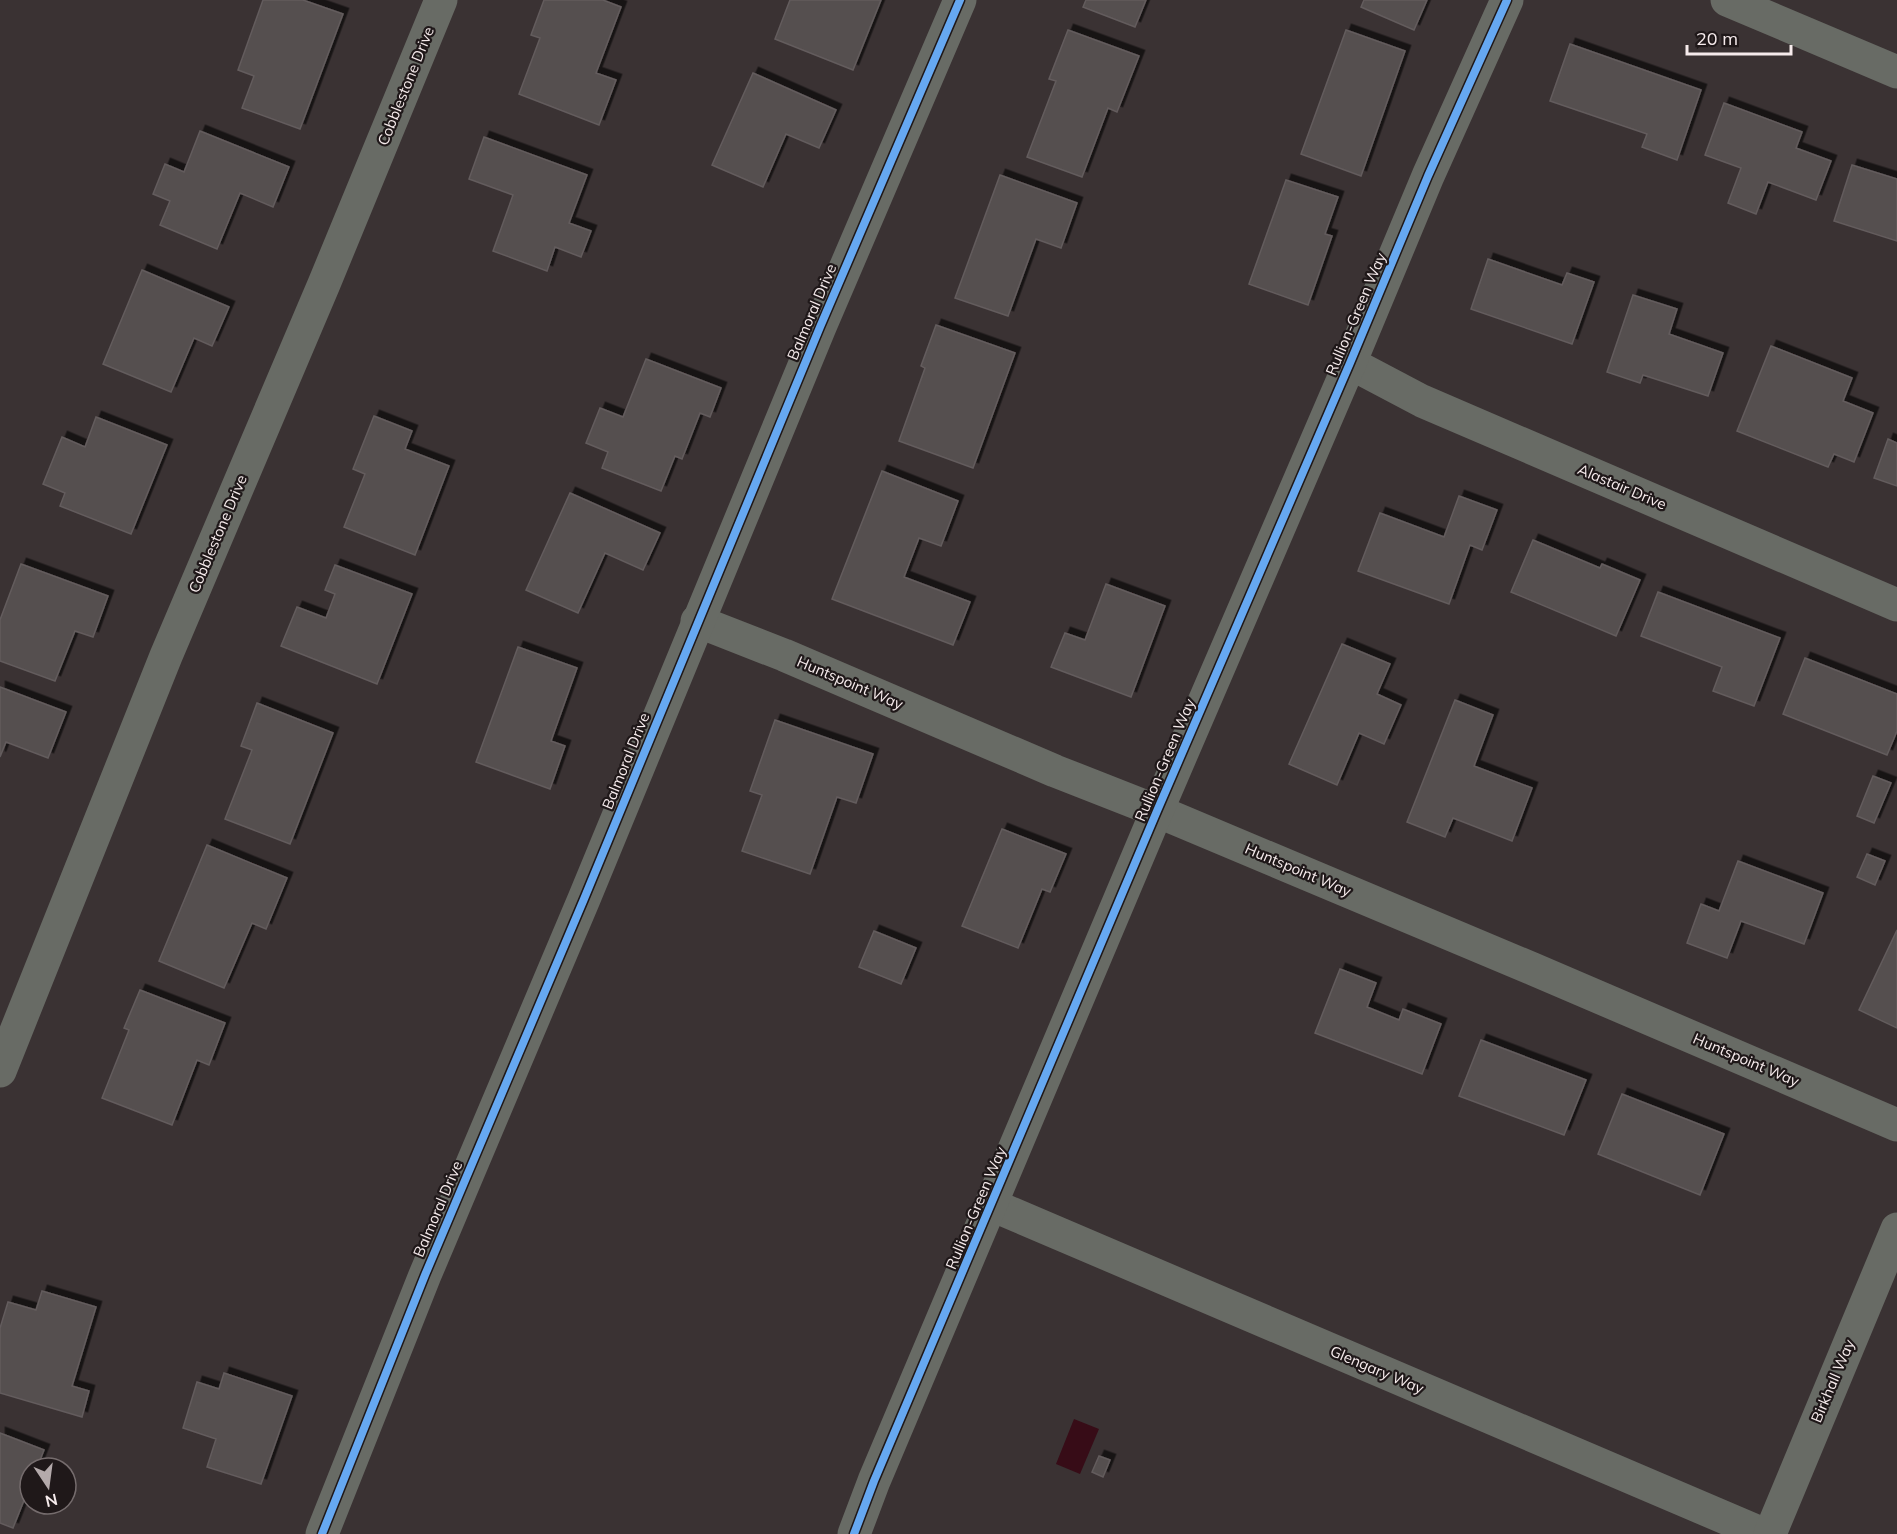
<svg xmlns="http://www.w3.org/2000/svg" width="1897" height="1534" viewBox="0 0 1897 1534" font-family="Mulish,sans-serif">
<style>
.water{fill:#370c17}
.building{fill:#554f4f;stroke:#635c5d;stroke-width:1.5;filter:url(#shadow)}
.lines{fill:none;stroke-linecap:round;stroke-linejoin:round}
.minor{stroke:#686b65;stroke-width:33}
.cycleway-casing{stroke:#1f1819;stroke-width:11}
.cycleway{stroke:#66a8f1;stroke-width:8}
.labels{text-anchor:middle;stroke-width:4.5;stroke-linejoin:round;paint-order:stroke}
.street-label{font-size:15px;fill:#f6ebec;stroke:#1f1819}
</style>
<defs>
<filter id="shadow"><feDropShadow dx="5.5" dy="-5.5" stdDeviation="0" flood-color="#0009"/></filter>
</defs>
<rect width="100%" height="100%" fill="#3a3233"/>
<!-- water -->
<polygon class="water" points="1074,1419 1099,1429 1080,1474 1056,1464"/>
<!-- building -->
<g class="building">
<polygon points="263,0 303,0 343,14 300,129 242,108 254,76 238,70"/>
<polygon points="544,0 603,0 621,7 596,73 616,80 599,125 519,94 540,38 531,35"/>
<polygon points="790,0 881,0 853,70 775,39"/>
<polygon points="1086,0 1146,0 1135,27 1083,7"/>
<polygon points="1364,0 1427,0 1414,30 1361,7"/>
<polygon points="1068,30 1139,56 1117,112 1108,108 1082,177 1027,157 1056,81 1049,79"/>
<polygon points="1346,30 1405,51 1361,176 1301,154"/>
<polygon points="1570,44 1701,90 1677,160 1642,147 1647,134 1550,101"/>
<polygon points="753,73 836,110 819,148 786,134 763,187 712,165"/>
<polygon points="1724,103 1802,132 1796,148 1831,161 1816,200 1768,182 1756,214 1728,203 1741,168 1705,155"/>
<polygon points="200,131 289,167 273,207 240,193 217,249 160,225 170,201 153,194 165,164 184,172"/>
<polygon points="484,137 587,175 569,223 591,231 581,257 555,247 547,271 493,251 513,195 469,179"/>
<polygon points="1852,165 1897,179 1897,241 1834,221"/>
<polygon points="1000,175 1077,203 1061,248 1036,239 1008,316 955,298"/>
<polygon points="1286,180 1338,197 1325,234 1332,236 1308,305 1249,284"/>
<polygon points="1488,259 1562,285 1567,273 1594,282 1572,344 1471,309"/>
<polygon points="142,270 229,307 212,346 194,338 171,392 103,364"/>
<polygon points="1633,295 1677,309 1669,334 1723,353 1708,396 1643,375 1640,383 1607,372"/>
<polygon points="936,325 1015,353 973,468 899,441 925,368 921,366"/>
<polygon points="1771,346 1852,378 1843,401 1873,413 1854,462 1834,454 1828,467 1737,431"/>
<polygon points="646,359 721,388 710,417 700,413 682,459 675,456 661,491 602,468 608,452 586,443 600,408 623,417"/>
<polygon points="374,416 412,431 405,449 449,466 415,555 344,527 365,474 353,469"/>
<polygon points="96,417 167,445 131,534 60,506 65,493 43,484 62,437 85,447"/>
<polygon points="1888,439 1897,443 1897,486 1874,478"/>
<polygon points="882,471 958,501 941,546 919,538 904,577 970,602 953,645 832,599"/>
<polygon points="570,493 660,533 643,570 605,553 578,613 526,590"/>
<polygon points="1459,496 1497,510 1482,550 1470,545 1449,604 1358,571 1380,513 1444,537"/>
<polygon points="1533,540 1600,568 1602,564 1640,580 1616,636 1511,592"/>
<polygon points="21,564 108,596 93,637 75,631 55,681 0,661 0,620"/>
<polygon points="335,565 412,594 377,684 281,646 297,607 326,618 335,594 325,590"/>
<polygon points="1106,584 1165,606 1131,697 1051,667 1065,633 1085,640"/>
<polygon points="1658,592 1780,638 1754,706 1713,691 1722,667 1641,636"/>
<polygon points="1342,644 1390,664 1377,694 1401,705 1384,744 1359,733 1337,785 1289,764"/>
<polygon points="518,647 577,668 551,741 565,746 550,789 476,762"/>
<polygon points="1805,658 1897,694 1897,731 1887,755 1783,714"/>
<polygon points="0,687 66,712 48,758 6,742 0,757"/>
<polygon points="1455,700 1493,715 1474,766 1532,788 1512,841 1453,818 1445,837 1407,822"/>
<polygon points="257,703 333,733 290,844 225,819 252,750 241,746"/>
<polygon points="775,720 873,754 856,803 837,797 810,874 742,851 762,795 750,791"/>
<polygon points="1873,776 1891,783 1874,823 1857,816"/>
<polygon points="1002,829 1066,854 1050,892 1042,889 1018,948 962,926"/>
<polygon points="207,845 287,878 266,929 252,923 224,988 159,961"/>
<polygon points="1867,854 1885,861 1875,885 1857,877"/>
<polygon points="1738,861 1823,893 1804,944 1741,921 1727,958 1687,943 1701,904 1719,911"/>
<polygon points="1897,930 1897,1028 1859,1010"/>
<polygon points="874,931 916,948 901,984 859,967"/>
<polygon points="1340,969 1376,983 1367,1007 1399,1020 1403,1009 1441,1024 1422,1074 1315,1033"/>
<polygon points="140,990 225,1023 209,1065 197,1060 172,1125 102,1098 129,1030 124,1028"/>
<polygon points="1481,1040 1586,1080 1564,1135 1459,1096"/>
<polygon points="1622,1094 1724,1134 1700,1195 1598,1154"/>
<polygon points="42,1291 96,1307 72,1386 89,1391 82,1417 0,1393 0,1328 8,1302 36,1310"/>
<polygon points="224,1373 292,1396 261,1484 207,1467 216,1439 183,1428 197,1382 219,1389"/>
<polygon points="0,1433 44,1450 37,1468 30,1468 30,1485 13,1528 0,1523"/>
<polygon points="1099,1456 1110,1460 1103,1477 1092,1472"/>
</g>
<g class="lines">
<!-- minor -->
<g class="minor">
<polyline points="1727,0 1897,72"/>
<polyline points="1350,363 1422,401 1897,605"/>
<polyline points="697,621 784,655 1055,771 1157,811 1533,969 1897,1125"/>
<polyline points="0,1071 166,656 324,284 441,0"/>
<polyline points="992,1205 1763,1534"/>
<polyline points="322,1534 425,1275 584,899 820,327 960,0"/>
<polyline points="854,1534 874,1481 1157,811 1350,363 1428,176 1507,0"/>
<polyline points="1770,1534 1897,1229"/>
</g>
<defs>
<g id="cycleway">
<polyline points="322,1534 425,1275 584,899 820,327 960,0"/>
<polyline points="854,1534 874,1481 1157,811 1350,363 1428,176 1507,0"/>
</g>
</defs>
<!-- cycleway casing -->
<use href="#cycleway" class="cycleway-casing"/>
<!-- cycleway -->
<use href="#cycleway" class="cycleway"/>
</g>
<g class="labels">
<!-- street labels -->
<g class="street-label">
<text transform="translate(406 86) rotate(-68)" y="5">Cobblestone Drive</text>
<text transform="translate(812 312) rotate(-67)" y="5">Balmoral Drive</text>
<text transform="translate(1356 314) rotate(-67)" y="5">Rullion-Green Way</text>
<text transform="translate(1622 487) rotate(23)" y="5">Alastair Drive</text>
<text transform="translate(218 534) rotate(-67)" y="5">Cobblestone Drive</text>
<text transform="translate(850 683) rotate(23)" y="5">Huntspoint Way</text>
<text transform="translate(1165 760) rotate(-67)" y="5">Rullion-Green Way</text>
<text transform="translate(626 761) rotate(-68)" y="5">Balmoral Drive</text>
<text transform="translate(1298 870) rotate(23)" y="5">Huntspoint Way</text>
<text transform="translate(1746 1060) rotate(23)" y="5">Huntspoint Way</text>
<text transform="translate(976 1208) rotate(-67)" y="5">Rullion-Green Way</text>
<text transform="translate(438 1209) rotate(-67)" y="5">Balmoral Drive</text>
<text transform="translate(1377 1370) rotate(23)" y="5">Glengary Way</text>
<text transform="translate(1833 1381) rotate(-67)" y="5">Birkhall Way</text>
</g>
</g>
<!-- north arrow -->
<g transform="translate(48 1486) rotate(167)"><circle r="28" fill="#1f1819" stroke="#756c6d" stroke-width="1.5"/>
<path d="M0-4.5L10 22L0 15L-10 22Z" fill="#b4aaab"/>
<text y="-9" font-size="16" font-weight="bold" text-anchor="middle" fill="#f6ebec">N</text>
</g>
<!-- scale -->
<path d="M1687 45v9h104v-9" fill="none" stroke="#f6ebec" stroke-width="3"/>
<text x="1696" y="45" font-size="18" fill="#f6ebec" stroke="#1f1819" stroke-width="4.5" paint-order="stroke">20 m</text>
</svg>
